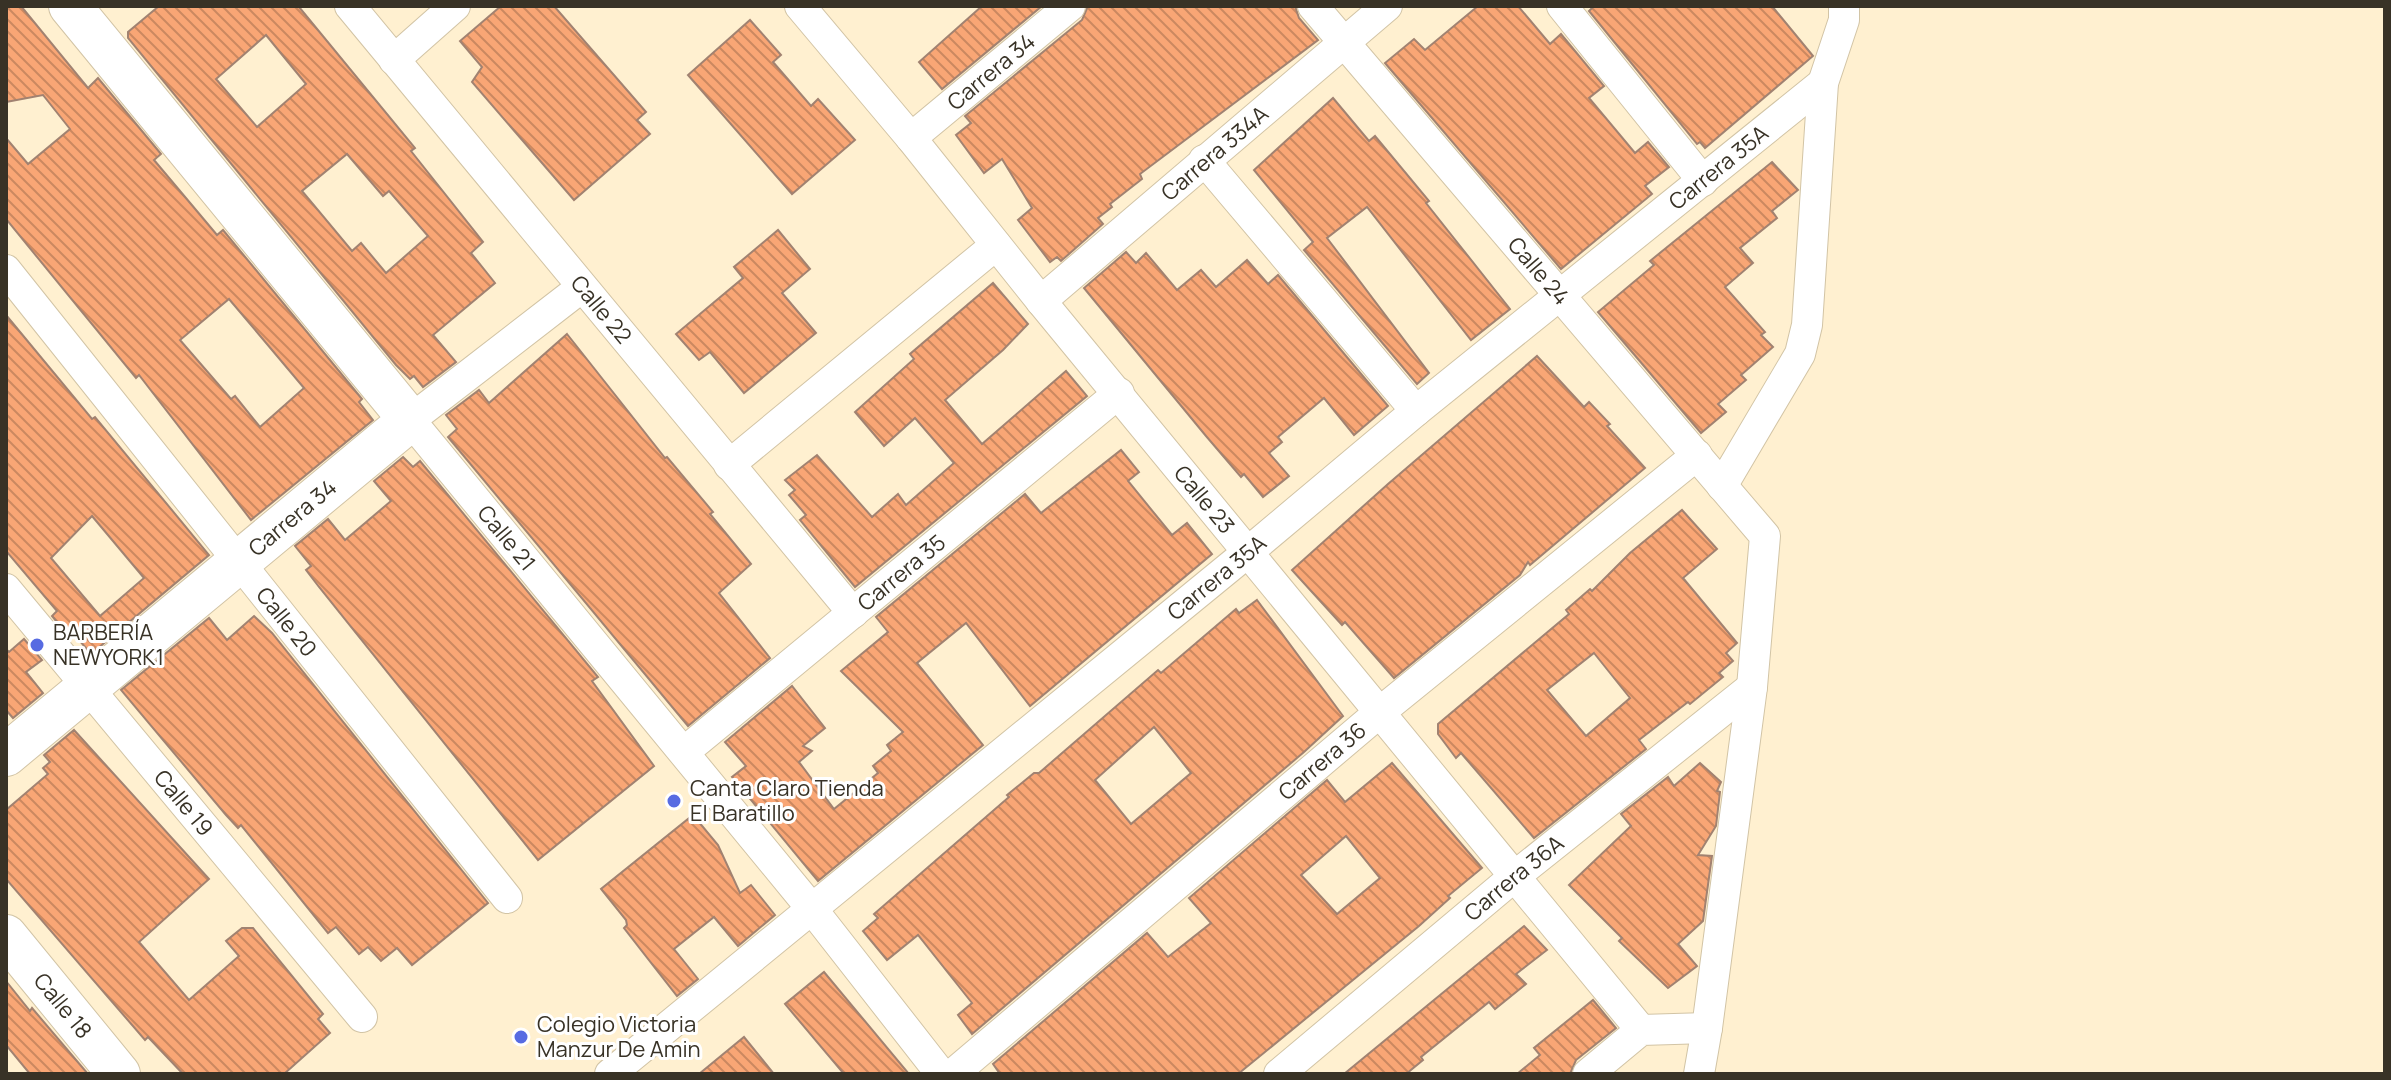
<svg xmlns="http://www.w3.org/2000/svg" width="2391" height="1080" viewBox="0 0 2391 1080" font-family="Manrope,sans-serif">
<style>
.building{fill:url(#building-back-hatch);stroke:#a18271;stroke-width:2;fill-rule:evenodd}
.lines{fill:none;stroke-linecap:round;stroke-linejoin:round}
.street-casing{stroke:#d2c4a5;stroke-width:32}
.secondary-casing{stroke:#d2c4a5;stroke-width:44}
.street{stroke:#fff;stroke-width:30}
.secondary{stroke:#fff;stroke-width:42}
.poi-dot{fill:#576be2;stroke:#fff;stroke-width:3}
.labels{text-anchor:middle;stroke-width:6;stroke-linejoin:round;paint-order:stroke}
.street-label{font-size:22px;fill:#383226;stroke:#fff}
.poi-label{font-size:22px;fill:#383226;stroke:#fff;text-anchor:start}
</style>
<defs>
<pattern id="building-back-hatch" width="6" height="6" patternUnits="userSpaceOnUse" patternTransform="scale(2)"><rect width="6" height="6" fill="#f9a675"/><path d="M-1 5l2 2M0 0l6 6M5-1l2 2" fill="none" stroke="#cb8860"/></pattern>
</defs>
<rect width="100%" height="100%" fill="#fff0d0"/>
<!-- building -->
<g class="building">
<path d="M6,6h15l67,82 10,-10 63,76 -7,6 63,75 6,-5 139,169 -3,3 14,18 -122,100 -112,-145 -3,3 -130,-159v-81l22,26 42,-35 -27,-34 -37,7zM229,299l75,89 -44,39 -25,-31 -4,3 -51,-59z"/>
<path d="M159,6h141l-1,1 116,141 -4,3 72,91 -12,11 24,30 -62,52 23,27 -33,25 -9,-11 -4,3 -14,-14 -268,-327v-6zM266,35l40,49 -49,43 -41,-48zM347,154l36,42 6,-5 39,45 -42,37 -25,-30 -9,8 -50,-60z"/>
<polygon points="501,6 554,6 646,112 637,120 650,134 574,200 472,82 482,67 460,41"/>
<polygon points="982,6 1042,6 942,89 919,62"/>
<polygon points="1088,6 1295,6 1299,18 1318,40 1140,174 1142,179 1110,204 1112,207 1098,218 1103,224 1061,261 1057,257 1050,262 1018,220 1032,208 1002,159 984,173 956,135 971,123 965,116 1082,20"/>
<polygon points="1478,6 1518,6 1550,44 1561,34 1604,86 1589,98 1635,153 1648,142 1669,167 1645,186 1652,194 1561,269 1385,63 1414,39 1425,50"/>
<polygon points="1594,6 1772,6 1813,56 1705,148 1700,142 1697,144 1589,11"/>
<polygon points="750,20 781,55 773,62 811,106 818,99 855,140 792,194 688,75"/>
<polygon points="1333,98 1369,141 1375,136 1429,201 1426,203 1510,309 1471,340 1367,207 1327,238 1429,373 1417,384 1304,250 1313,242 1254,170"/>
<polygon points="1772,162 1798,190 1772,211 1777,218 1740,248 1753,263 1725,287 1765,332 1761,335 1773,347 1741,375 1746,380 1718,404 1726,412 1701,433 1598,312 1654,265 1650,261"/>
<polygon points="778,230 810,269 782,293 816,333 744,393 710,352 699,360 676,334 743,278 734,267"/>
<polygon points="1126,252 1136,263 1146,253 1177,290 1201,270 1216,287 1247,260 1268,284 1278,275 1388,406 1354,435 1324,398 1278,437 1282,442 1269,453 1289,476 1263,497 1244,474 1241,477 1206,436 1084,288"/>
<polygon points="993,283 1028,324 1003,350 945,400 982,444 1066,371 1087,396 855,587 800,520 806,515 789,495 795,490 785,480 817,455 872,517 898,494 906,505 954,463 915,418 884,446 855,412 914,359 910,354"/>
<path d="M6,315l86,104 3,-2 114,138 -118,99 -17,-20 -4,4 -18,-22 5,-5 -51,-60zM92,516l52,62 -44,38 -49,-58z"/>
<polygon points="567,334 665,458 667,457 713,512 710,514 751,564 719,593 770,658 688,726 448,437 457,429 446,415 479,390 489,403"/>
<polygon points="1537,356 1584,407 1589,402 1610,424 1607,426 1645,468 1530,565 1528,562 1520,575 1394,678 1345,622 1342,625 1292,570 1388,484"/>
<polygon points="1121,450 1139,472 1128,481 1172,535 1187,523 1212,554 1030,706 966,623 917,663 983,745 818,881 732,777 746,766 725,742 792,686 825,728 803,746 812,751 799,762 834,809 878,773 873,766 891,751 887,745 903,732 841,671 888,632 876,617 1025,494 1041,513"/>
<polygon points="403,457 413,467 420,461 598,677 592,681 654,766 538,860 319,587 306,570 311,566 295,546 328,519 345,540 391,501 374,481"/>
<path d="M1682,510l35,39 -34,29 54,65 -11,10 7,8 -14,12 4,4 -33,27 -2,-2 -49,38 7,9 -112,89 -73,-85 -5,5 -18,-24v-10l131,-110 -3,-4 24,-21 2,2 38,-38zM1594,653l36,45 -44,38 -39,-46z"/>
<path d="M1257,600l86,116 -39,36 -332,282 -14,-19 14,-12 -54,-68 -31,25 -24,-29 15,-13 -4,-4 135,-117 -2,-2 27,-22h5l119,-103 3,3 75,-64 3,4zM1154,727l37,46 -60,51 -36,-44z"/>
<polygon points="254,616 272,633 488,903 412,965 397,948 381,961 368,947 359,954 336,927 328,933 241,825 238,828 226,815 121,690 209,618 227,640"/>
<polygon points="24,639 42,660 26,672 43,693 13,718 6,710 6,649 9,652"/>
<polygon points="74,730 209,879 139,942 189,1000 239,956 226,941 242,928 253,928 323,1014 318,1019 330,1033 284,1074 183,1074 148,1037 145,1040 6,879 6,810 48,774 43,768 50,762 44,755"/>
<path d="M1392,763l90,105 -34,28 2,2 -31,28 -181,148h-238l-7,-10 154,-131 21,24 43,-34 -22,-25 138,-118 18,22zM1346,836l34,42 -43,36 -36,-39z"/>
<polygon points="1700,763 1721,782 1717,791 1720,792 1716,826 1698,855 1712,856 1703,921 1678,944 1697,966 1668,988 1619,941 1622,938 1569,885 1631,826 1621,814 1668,777 1674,786"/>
<polygon points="693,815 718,845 740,893 751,885 775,915 738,946 714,917 674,949 698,979 677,996 624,928 627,925 626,920 601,889"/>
<polygon points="1524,926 1547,950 1516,974 1526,984 1495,1009 1489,1002 1421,1057 1423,1060 1406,1074 1344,1074"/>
<polygon points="824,972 909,1074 844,1074 785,1004"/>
<polygon points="6,981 30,1011 32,1008 88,1074 30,1074 6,1045"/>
<polygon points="1593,1000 1616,1028 1576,1060 1570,1074 1517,1074 1540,1055 1534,1048"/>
<polygon points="744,1037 774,1074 699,1074"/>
</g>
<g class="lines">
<defs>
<g id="street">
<path id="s1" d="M350,6l503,607"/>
<path id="s2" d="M800,6l111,132 130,163 600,729"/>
<path id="s3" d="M1313,6l452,530 -13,151 -45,341 -8,46"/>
<polyline points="1562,6 1703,181"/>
<polyline points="394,60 455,6"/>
<path id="s4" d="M911,138l159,-132"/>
<polyline points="1204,160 1416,411"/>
<path id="s5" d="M6,270l501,628"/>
<path id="s6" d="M582,287l-172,133 402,489 129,165"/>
<path id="s7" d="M1041,301l346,-295"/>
<polyline points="729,465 996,245"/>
<polyline points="1722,486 1800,354 1807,325 1823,83 1844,20 1844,6"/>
<path id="s8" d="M6,589l356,428"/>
<path id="s9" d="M684,752l435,-359"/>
<path id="s10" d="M610,1074l638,-522 168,-141 407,-328"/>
<path id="s11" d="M953,1074l427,-362 317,-257"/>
<path id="s12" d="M1279,1074l236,-198 237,-189"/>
<polyline points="1588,1074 1641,1030 1707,1028"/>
</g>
<g id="secondary">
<path id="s13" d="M6,755l404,-335 -340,-414"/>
<path id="s14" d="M6,936l113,138"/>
</g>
</defs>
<!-- street casing -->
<use href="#street" class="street-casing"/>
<!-- secondary casing -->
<use href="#secondary" class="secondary-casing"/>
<!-- street -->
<use href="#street" class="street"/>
<!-- secondary -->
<use href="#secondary" class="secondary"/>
</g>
<!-- markers -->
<g class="poi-dot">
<circle cx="37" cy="645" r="8"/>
<circle cx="674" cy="801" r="8"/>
<circle cx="521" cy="1037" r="8"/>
</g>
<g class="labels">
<!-- street labels -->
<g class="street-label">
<text dy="8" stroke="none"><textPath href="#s4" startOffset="104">Carrera 34</textPath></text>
<text dy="8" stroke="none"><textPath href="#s7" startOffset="228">Carrera 334A</textPath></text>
<text dy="8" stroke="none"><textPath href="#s10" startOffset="1432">Carrera 35A</textPath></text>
<text dy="8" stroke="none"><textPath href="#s3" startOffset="348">Calle 24</textPath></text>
<text dy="8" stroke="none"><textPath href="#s1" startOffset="394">Calle 22</textPath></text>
<text dy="8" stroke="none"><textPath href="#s2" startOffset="638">Calle 23</textPath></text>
<text dy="8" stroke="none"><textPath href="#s13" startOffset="372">Carrera 34</textPath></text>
<text dy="8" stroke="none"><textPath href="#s6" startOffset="370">Calle 21</textPath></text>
<text dy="8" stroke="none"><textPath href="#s9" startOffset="282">Carrera 35</textPath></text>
<text dy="8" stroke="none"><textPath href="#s10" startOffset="784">Carrera 35A</textPath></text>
<text dy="8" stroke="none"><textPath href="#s5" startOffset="450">Calle 20</textPath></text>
<text dy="8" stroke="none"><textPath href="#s11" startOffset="484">Carrera 36</textPath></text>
<text dy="8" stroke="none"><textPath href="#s8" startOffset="278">Calle 19</textPath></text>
<text dy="8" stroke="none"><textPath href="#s12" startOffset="306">Carrera 36A</textPath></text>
<text dy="8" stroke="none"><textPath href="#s14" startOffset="90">Calle 18</textPath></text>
</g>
<!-- poi labels -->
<g class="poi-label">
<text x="53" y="640">BARBERÍA<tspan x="53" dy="25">NEWYORK1</tspan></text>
<text x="690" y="796">Canta Claro Tienda<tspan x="690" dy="25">El Baratillo</tspan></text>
<text x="537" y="1032">Colegio Victoria<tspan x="537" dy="25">Manzur De Amin</tspan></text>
</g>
</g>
<!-- border -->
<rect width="2391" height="1080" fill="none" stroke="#383226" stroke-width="16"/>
</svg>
